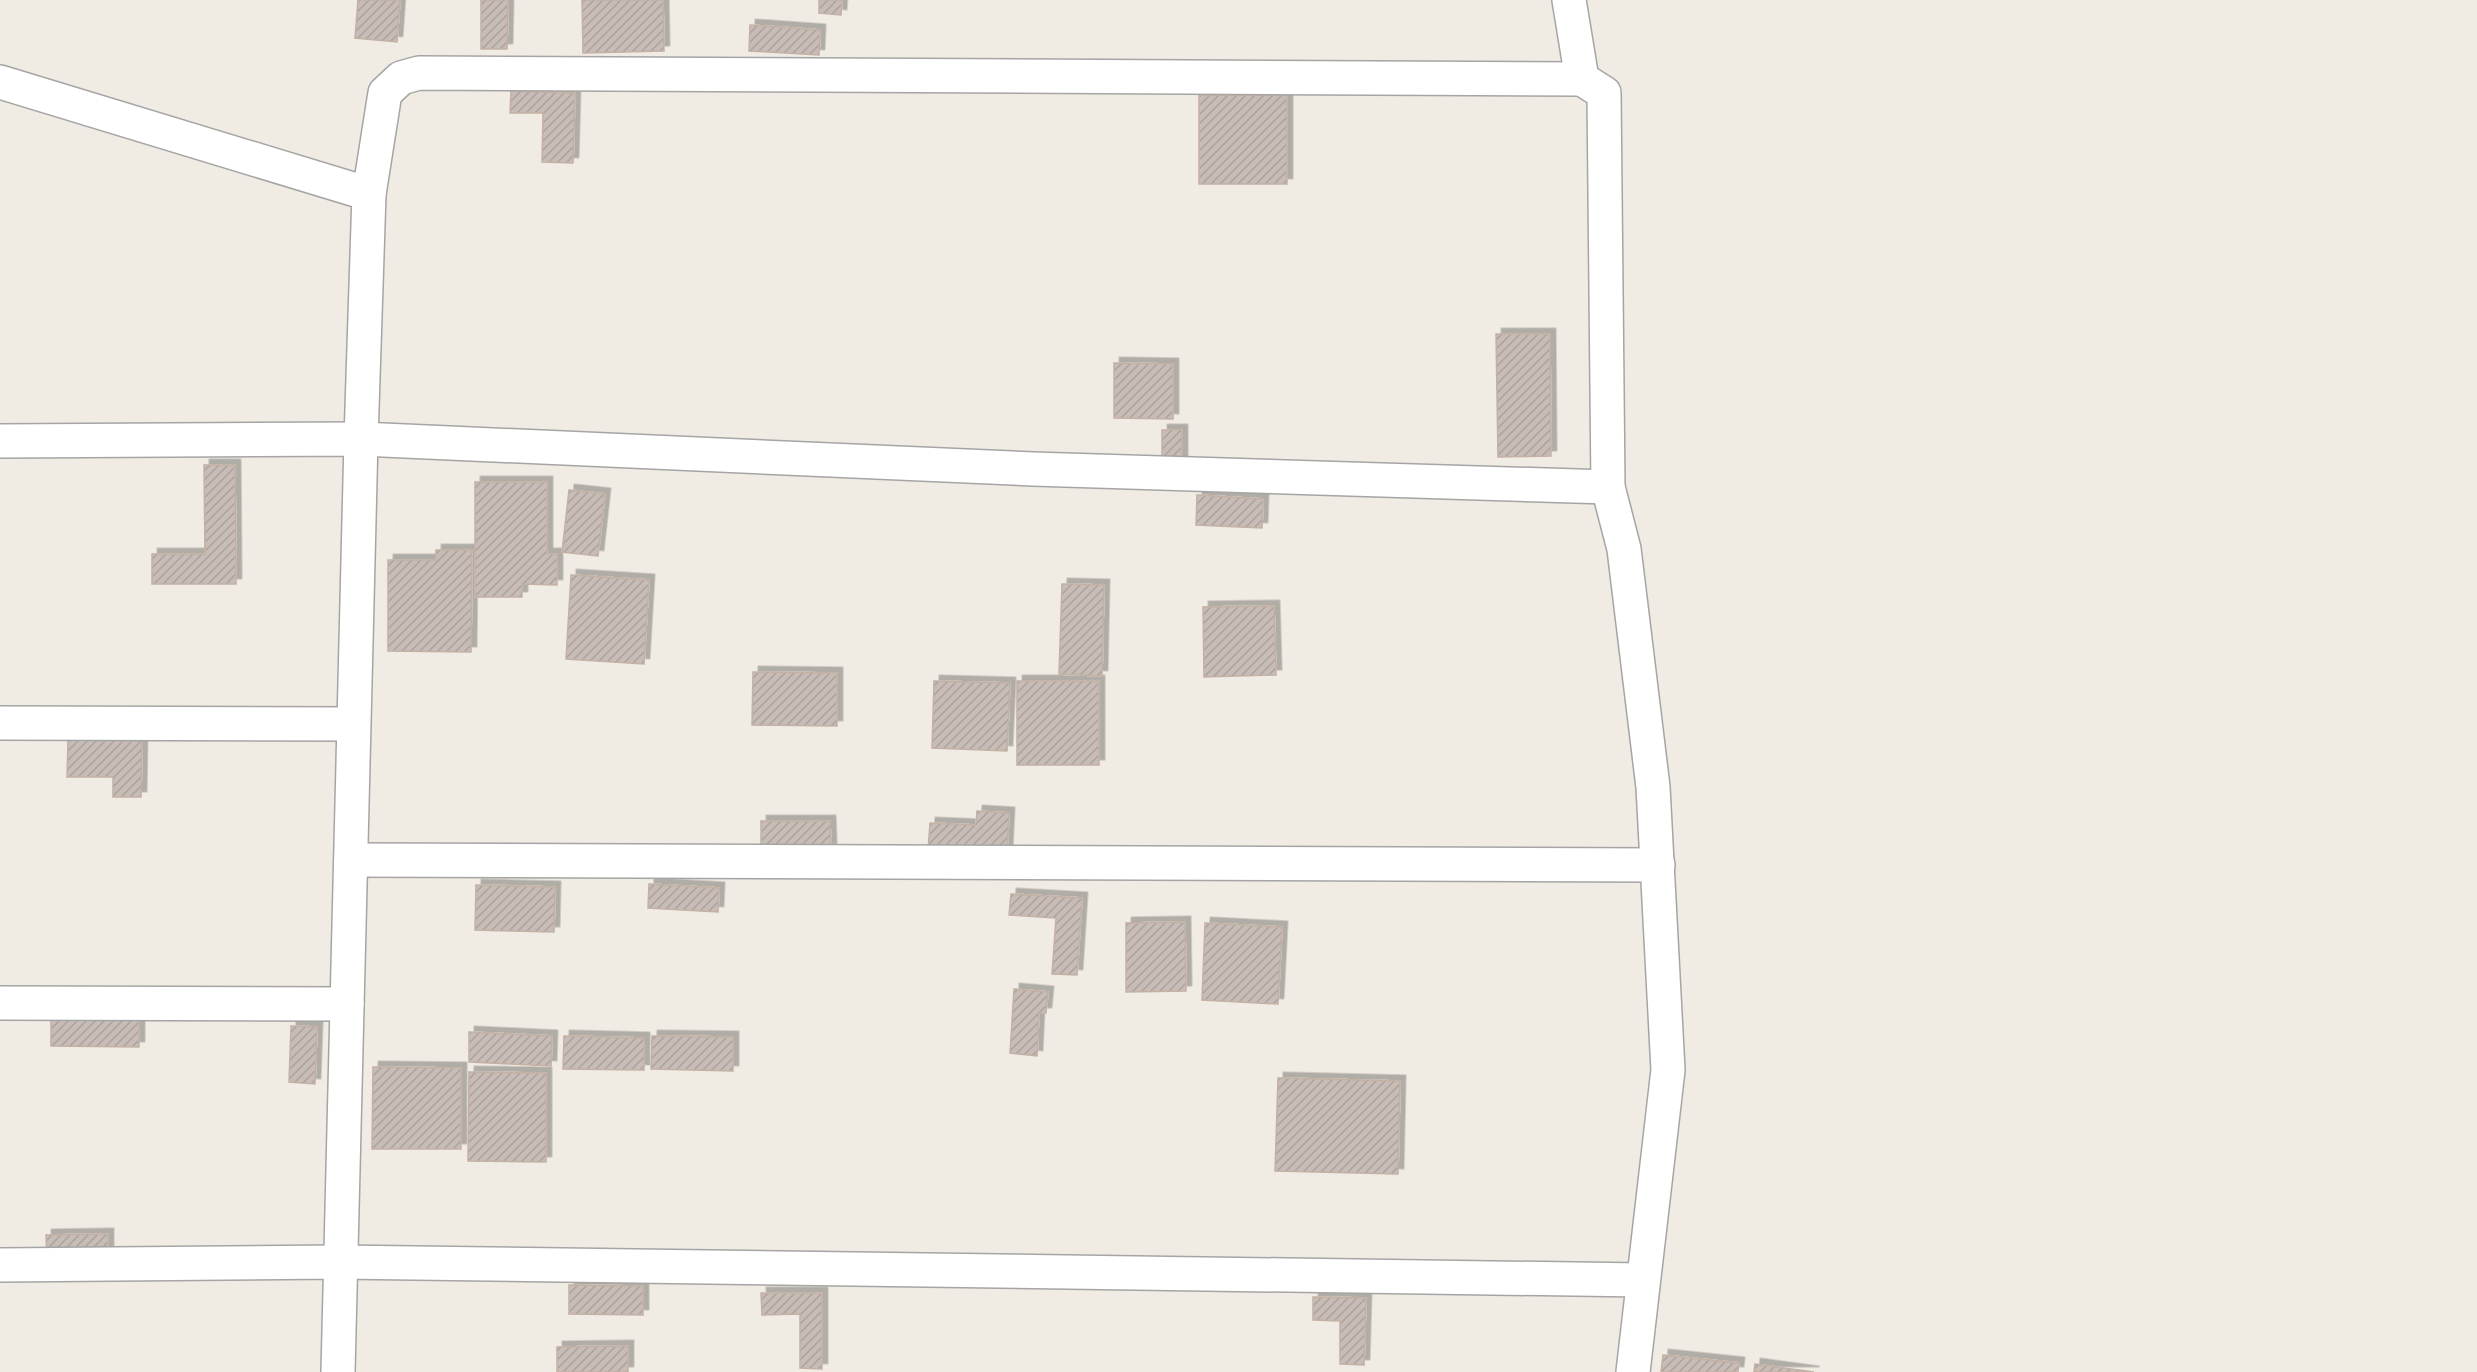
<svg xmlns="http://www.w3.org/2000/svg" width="2477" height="1372" viewBox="0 0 2477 1372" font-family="'Roboto Condensed',sans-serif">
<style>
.building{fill:url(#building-hatch);stroke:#c3b1a4;stroke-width:1.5;filter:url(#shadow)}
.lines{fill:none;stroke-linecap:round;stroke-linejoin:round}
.street-casing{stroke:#a5a5a5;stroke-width:36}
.street{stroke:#fff;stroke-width:33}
</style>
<defs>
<pattern id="building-hatch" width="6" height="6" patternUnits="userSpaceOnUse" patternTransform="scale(1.5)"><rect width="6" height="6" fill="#c8bdb6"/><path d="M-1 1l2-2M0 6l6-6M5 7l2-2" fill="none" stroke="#aba29c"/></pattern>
<filter id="shadow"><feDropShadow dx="5.5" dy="-5.5" stdDeviation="0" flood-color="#0004"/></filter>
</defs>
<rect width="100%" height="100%" fill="#f0ebe3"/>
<!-- building -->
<g class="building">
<polygon points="358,0 400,0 397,42 355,38"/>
<polygon points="481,0 508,0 507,49 481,49"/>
<polygon points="582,0 663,0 664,51 583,53"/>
<polygon points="819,0 842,0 841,15 819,13"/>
<polygon points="750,25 820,30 819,55 749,51"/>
<polygon points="511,91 575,93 573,163 542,162 543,113 510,113"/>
<rect x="1199" y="95" width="88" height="89"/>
<polygon points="1496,334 1550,334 1551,456 1498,457"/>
<polygon points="1114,363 1173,364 1173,419 1114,418"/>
<polygon points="1162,430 1182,430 1182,463 1162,462"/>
<polygon points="204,465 235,465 236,584 152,584 152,554 205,554"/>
<polygon points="475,482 547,482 547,554 557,554 557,585 522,584 522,597 475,597"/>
<polygon points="569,490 605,494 598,556 562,552"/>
<polygon points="1197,495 1263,499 1262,528 1196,525"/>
<polygon points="436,550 472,550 471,652 388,651 388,560 436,560"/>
<polygon points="571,575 649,580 644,664 566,659"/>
<polygon points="1062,584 1104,585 1102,676 1059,674"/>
<polygon points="1274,606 1276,675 1204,677 1203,607"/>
<polygon points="753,672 837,673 837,726 752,725"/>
<polygon points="934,681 1010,683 1007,751 932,748"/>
<rect x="1017" y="681" width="82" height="84"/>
<polygon points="68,740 142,741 141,797 113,797 113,777 67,777"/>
<polygon points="977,811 1009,813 1007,854 928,850 930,823 976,825"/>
<polygon points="761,821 830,821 831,849 761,849"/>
<polygon points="649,884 719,888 718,912 648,908"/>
<polygon points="476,885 555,887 554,932 475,930"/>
<polygon points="1011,894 1082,898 1077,975 1052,974 1056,918 1009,915"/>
<polygon points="1185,922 1186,991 1126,992 1126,923"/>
<polygon points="1205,923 1282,927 1278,1004 1202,1000"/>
<polygon points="1014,989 1048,992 1046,1013 1039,1013 1037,1056 1010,1053"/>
<polygon points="51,1019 139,1020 139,1047 51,1046"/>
<polygon points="291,1026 317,1027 315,1084 289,1082"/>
<polygon points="469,1032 552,1036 551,1066 469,1062"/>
<polygon points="564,1036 644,1038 644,1070 563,1069"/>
<polygon points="652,1036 733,1037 733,1071 651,1069"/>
<polygon points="373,1067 461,1068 461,1149 372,1149"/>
<polygon points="469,1072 546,1073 546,1162 468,1161"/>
<polygon points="1278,1078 1400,1081 1398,1174 1275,1171"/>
<polygon points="108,1234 108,1259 47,1261 46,1235"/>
<polygon points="569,1285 643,1286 643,1315 569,1314"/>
<polygon points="761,1293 822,1293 822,1369 800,1368 800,1314 762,1315"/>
<polygon points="1313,1297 1366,1298 1364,1365 1340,1364 1340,1321 1313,1320"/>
<polygon points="628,1346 628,1372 557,1372 557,1347"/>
<polygon points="1663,1355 1739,1363 1738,1372 1661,1372"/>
<polygon points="1755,1364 1814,1372 1754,1372"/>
</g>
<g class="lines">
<defs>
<g id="street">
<polyline points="1569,0 1582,79 1604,93 1608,487 1624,549 1653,787 1668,1070 1633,1372"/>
<polyline points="0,82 369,194"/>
<polyline points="0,441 361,439 1033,469 1608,487"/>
<polyline points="0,723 353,724"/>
<polyline points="351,860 1658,865"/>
<polyline points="0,1003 347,1004"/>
<polyline points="0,1265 339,1262 1643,1280"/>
<polyline points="338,1372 361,439 369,194 385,93 401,78 419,73 1582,79"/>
</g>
</defs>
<!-- street casing -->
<use href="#street" class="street-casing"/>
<!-- street -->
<use href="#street" class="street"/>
</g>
</svg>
